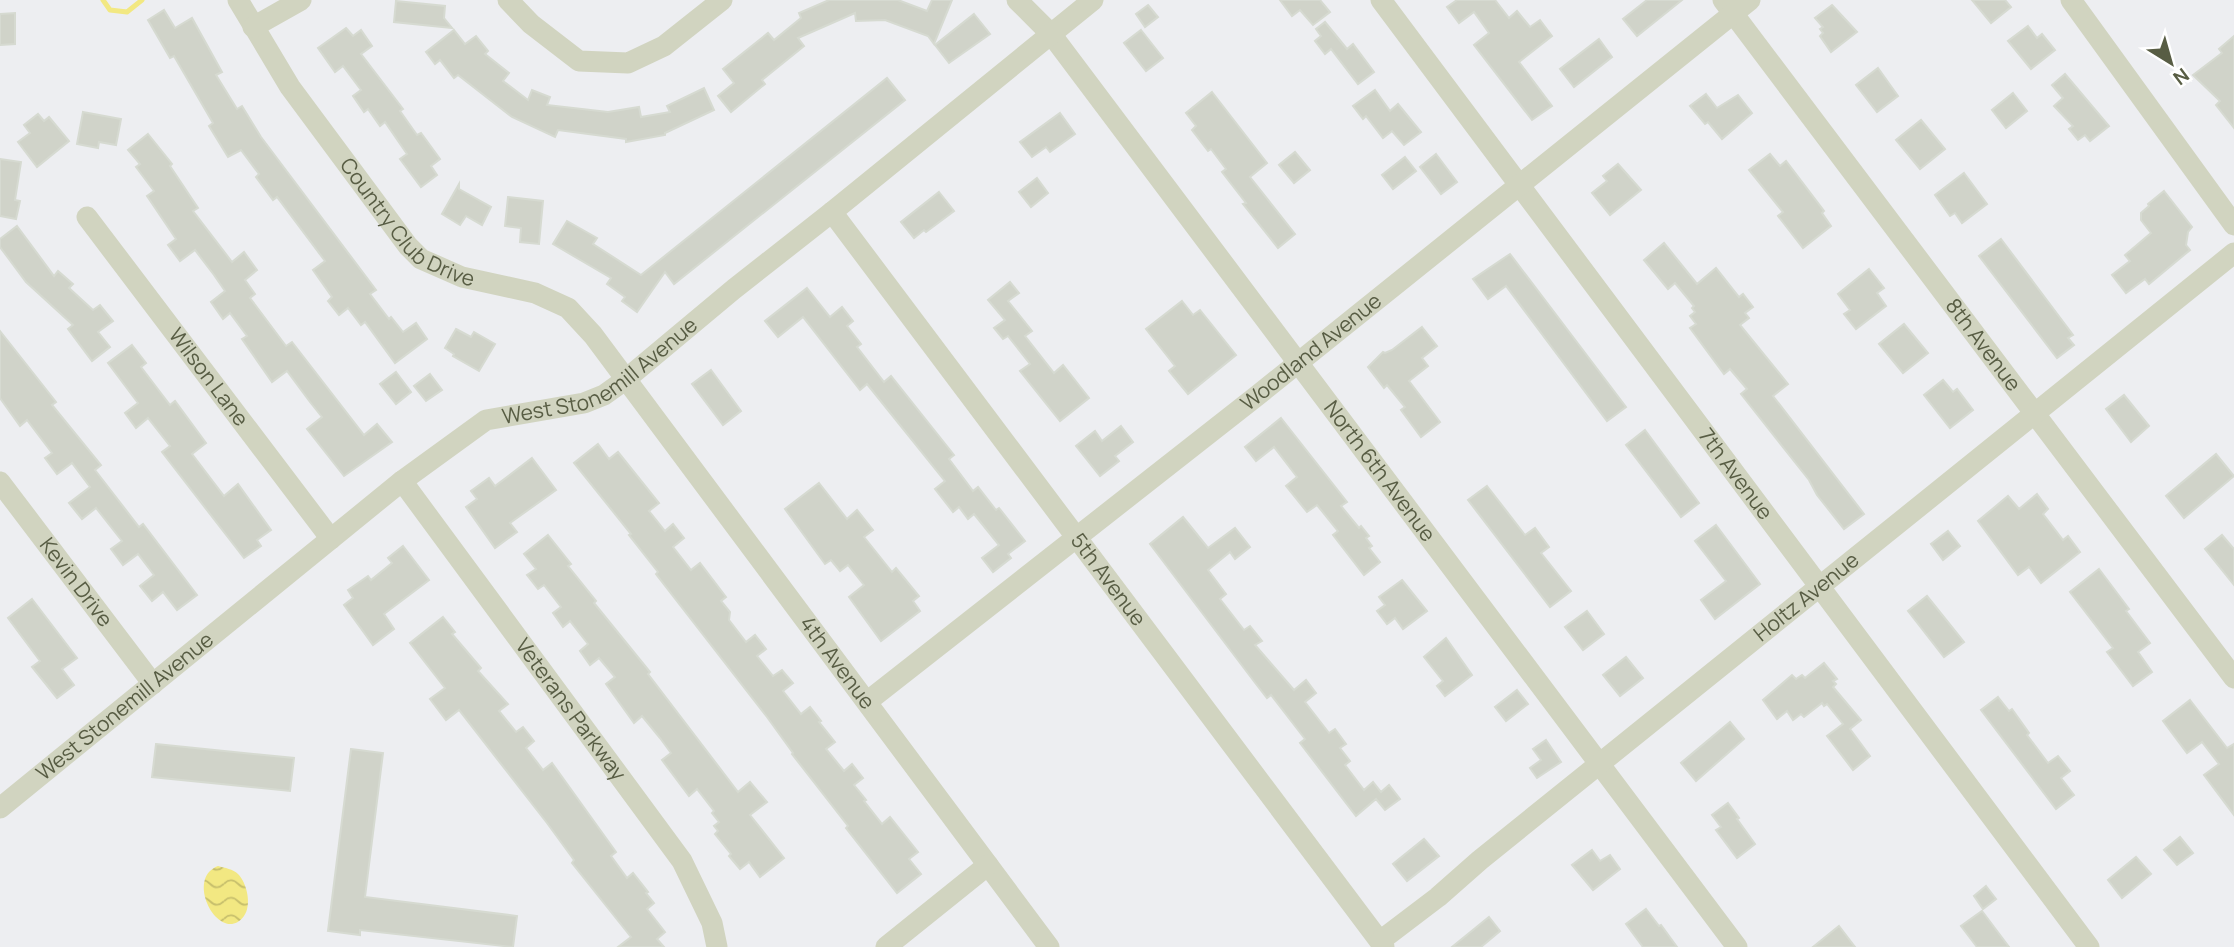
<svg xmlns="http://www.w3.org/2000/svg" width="2234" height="947" viewBox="0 0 2234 947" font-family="Manrope,sans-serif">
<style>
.water{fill:url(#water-waves)}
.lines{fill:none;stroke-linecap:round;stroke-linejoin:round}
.stream{stroke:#f2e882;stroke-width:5}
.building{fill:#d0d3c9;stroke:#d6dad1;stroke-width:2}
.minor{stroke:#d1d4c0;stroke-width:21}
.labels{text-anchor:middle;stroke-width:7;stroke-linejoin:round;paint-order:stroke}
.street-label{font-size:21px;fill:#585d44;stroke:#fff}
</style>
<defs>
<pattern id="water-waves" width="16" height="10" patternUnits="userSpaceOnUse" patternTransform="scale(1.75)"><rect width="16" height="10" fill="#f2e882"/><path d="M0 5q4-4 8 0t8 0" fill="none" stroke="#c7bf6c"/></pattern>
</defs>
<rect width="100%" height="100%" fill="#edeef1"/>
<!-- water -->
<path class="water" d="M218,866c7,2 15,3 20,8 9,9 14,31 6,42 -23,31 -61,-37 -26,-50z"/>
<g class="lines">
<!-- stream -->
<polyline class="stream" points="103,0 110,10 127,12 142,0"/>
</g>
<!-- building -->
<g class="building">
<polygon points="829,0 898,0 927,11 932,0 952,0 934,44 928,36 885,20 856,21 855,13 798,38 804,46 762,80 765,84 731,112 718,96 734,83 723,69 768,33 774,40 801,18 799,13"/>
<polygon points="1280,0 1320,0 1330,12 1313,25 1300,10 1292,16"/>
<polygon points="1457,0 1495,0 1509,18 1517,11 1530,27 1540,20 1552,36 1519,62 1552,106 1532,120 1474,45 1489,33 1474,12 1459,23 1447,7"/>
<polygon points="1647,0 1682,0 1637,36 1623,19"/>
<polygon points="1972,0 2005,0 2011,7 1991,23"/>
<polygon points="396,1 445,6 444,18 452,28 394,22"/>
<polygon points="1148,5 1158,17 1145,27 1136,14"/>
<polygon points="1832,5 1857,32 1831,52 1820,36 1823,33 1820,29 1823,27 1815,18"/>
<polygon points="164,10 175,28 192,18 222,72 216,75 237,109 242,106 261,137 376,290 370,294 389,319 391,317 403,332 416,323 427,339 395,363 365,322 361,325 348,308 339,315 328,301 332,297 313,270 325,261 277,197 273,200 256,177 259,174 241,150 228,157 209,126 213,123 174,56 170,58 148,20"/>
<polygon points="15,13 15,44 0,45 0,14"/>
<polygon points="974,14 990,34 949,63 935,45"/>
<polygon points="1325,22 1347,49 1353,44 1374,72 1358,84 1331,49 1325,54 1315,41 1321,36 1316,29"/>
<polygon points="2028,26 2037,38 2042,34 2055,50 2031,69 2008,41"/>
<polygon points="346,28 353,36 361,30 372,46 361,54 403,109 400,111 417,135 421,133 440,159 431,166 437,175 421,187 400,159 407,154 385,122 380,126 368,109 364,112 353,96 361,90 343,66 335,72 318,48"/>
<polygon points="454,30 465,44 476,36 488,51 485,54 509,73 503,81 528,100 532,90 550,97 547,105 608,112 639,107 641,117 670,112 667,106 704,88 714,110 665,133 665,135 626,142 626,139 558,130 555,137 512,117 458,75 454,78 440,60 435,64 426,52"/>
<polygon points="1141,30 1163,58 1146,71 1124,43"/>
<polygon points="2234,36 2234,128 2216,105 2220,101 2193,75 2222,53 2219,49"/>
<polygon points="1599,39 1612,57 1574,87 1560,69"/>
<polygon points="1878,68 1898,96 1877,112 1856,85"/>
<polygon points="2065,74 2109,126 2090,141 2085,135 2078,140 2069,129 2073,126 2054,106 2063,98 2052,85"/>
<polygon points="887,78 905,100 674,284 665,272 637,312 622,301 625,297 607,284 611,278 553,244 567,221 597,238 593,244 641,275"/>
<polygon points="1375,90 1390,111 1398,104 1421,132 1404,145 1392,131 1383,138 1366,116 1363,119 1353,106"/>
<polygon points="1212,92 1267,163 1250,177 1295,234 1278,248 1243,204 1246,203 1222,172 1226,169 1211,149 1208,151 1192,130 1196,126 1186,113"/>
<polygon points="2013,93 2027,111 2006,128 1992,110"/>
<polygon points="1706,94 1717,108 1738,95 1752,113 1722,139 1708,122 1705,124 1690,106"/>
<polygon points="83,112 121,119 116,145 99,142 98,148 77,144"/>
<polygon points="1060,113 1075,134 1050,152 1046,147 1032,157 1020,142"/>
<polygon points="38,114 44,121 49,117 69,141 37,167 18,142 30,133 24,125"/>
<polygon points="1921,120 1945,149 1920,169 1896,140"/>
<polygon points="148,134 172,164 170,166 198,208 193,211 232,262 244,252 257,270 245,280 255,294 250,298 286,346 292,342 364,435 377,424 392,442 344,476 307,429 322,417 310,402 287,371 272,382 242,339 247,336 230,313 223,319 211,302 225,291 214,275 195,250 180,261 168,245 176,239 147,196 154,191 136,167 140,164 128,150"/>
<polygon points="1295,152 1310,170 1294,183 1279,165"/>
<polygon points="1436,154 1457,182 1441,194 1420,167"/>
<polygon points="1770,154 1780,166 1786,161 1824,211 1822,213 1831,226 1803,248 1778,216 1783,212 1749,170"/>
<polygon points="1405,157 1416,171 1393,189 1382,175"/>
<polygon points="0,159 21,162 15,200 20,201 16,219 0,216"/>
<polygon points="1618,164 1641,190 1610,215 1592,193 1607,181 1603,176"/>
<polygon points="1964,173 1987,204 1962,223 1955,213 1950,216 1935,195"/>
<polygon points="1037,178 1048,193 1031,207 1019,192"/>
<polygon points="459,184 459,189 491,207 482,225 466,216 460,225 442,214"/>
<polygon points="2164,191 2192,227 2188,232 2186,245 2190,250 2149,284 2145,279 2126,293 2112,275 2130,261 2125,255 2151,233 2141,220 2141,213 2149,206 2148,204"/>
<polygon points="939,192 954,211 926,232 924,230 914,238 901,222"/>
<polygon points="508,197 543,201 539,244 520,242 521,228 505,226"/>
<polygon points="17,226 54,276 58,271 73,284 69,288 93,310 100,305 113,321 98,332 110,347 92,361 68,329 73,325 26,282 0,247 0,239"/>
<polygon points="2001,239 2073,335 2068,338 2074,345 2057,358 1979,256"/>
<polygon points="1664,243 1697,284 1716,268 1739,297 1743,294 1753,307 1745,313 1749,318 1740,325 1788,384 1773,396 1864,514 1844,529 1817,495 1809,480 1741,394 1747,389 1730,369 1724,374 1690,328 1696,324 1690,316 1695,312 1692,308 1694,306 1675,283 1668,289 1644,260"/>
<polygon points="1510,254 1626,407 1607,421 1506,286 1488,299 1473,279"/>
<polygon points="1869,269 1884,288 1877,293 1886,306 1856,329 1844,314 1850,310 1838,294"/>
<polygon points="1010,282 1019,293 1008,301 1032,331 1025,336 1054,373 1063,365 1089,398 1060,421 1020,371 1030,364 1008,336 1003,339 994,328 1005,320 988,300"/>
<polygon points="807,288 830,317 842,307 853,321 847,326 861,344 857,347 884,382 891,376 954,455 949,459 973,491 978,487 996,510 999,508 1025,541 1008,554 1011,558 993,572 982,558 999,545 974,514 968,519 959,507 953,512 935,489 945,481 867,384 860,390 803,317 778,337 765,321"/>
<polygon points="1182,301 1193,315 1200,310 1236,355 1188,394 1169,371 1175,366 1146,329"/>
<polygon points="1904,324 1928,353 1903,373 1879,344"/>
<polygon points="1422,327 1437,346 1422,358 1428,366 1409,381 1440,422 1421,437 1401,410 1405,407 1387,385 1384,388 1368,367 1383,352 1385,353 1392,350"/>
<polygon points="456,329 471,337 474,332 495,344 479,371 453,356 454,354 445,348"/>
<polygon points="0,331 56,402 52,405 101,465 95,470 139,527 143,524 197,595 177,610 163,592 152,601 140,586 154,575 138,554 123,565 111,549 122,541 96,508 82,519 69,503 90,487 72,463 57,474 45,458 52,453 27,420 20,426 0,398"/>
<polygon points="132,345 146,363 141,367 157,388 170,405 175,401 206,443 192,454 224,496 238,484 271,530 257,540 261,546 244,558 162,452 170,446 148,418 136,428 125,413 138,403 108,363"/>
<polygon points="711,370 741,411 723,425 692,384"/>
<polygon points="396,372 411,392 396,404 380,384"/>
<polygon points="430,374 442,390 426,401 414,386"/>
<polygon points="1943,380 1953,392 1957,389 1973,410 1950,428 1924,395"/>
<polygon points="2124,395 2149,426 2131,442 2106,409"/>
<polygon points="1281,418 1347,502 1341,506 1359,528 1361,526 1369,536 1366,538 1372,546 1369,548 1380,562 1364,575 1333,535 1338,531 1317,505 1307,512 1286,486 1297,477 1274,447 1256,461 1245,447"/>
<polygon points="1121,426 1133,442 1115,456 1119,461 1100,476 1076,446 1095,431 1102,441"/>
<polygon points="1645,430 1699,503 1681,517 1626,445"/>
<polygon points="598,444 609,459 618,452 659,503 649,511 665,531 673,524 684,538 673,547 691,570 700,563 726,597 721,601 730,612 729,620 746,642 755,635 766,649 757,656 773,676 782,670 793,683 783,691 801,714 810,707 821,721 819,722 835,742 826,749 844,771 852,764 863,778 854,785 866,800 864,801 882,824 890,817 918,852 909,859 921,874 897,893 846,828 848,826 792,754 793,753 767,717 656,574 658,572 629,535 631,534 574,463"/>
<polygon points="2216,454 2234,476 2184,518 2166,496"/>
<polygon points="532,458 556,490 510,523 517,532 495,548 466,507 477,499 471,491 489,478 495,486"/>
<polygon points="819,483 847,519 857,510 873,530 864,537 892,572 896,568 919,596 913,601 920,611 881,641 849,597 864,585 848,565 840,571 831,560 825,564 785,509"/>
<polygon points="1487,486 1525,535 1535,528 1549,547 1541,553 1571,591 1550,607 1468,500"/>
<polygon points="2037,494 2048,509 2043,514 2063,540 2068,536 2080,552 2041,583 2029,567 2018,575 1978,521 2008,496 2019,509"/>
<polygon points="1183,517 1208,548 1235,528 1250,547 1235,559 1230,552 1208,570 1226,594 1220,599 1244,630 1250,626 1262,641 1255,645 1294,690 1306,680 1316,693 1305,702 1329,733 1335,729 1346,744 1340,748 1350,761 1345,765 1364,790 1373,782 1381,792 1389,785 1400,799 1385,810 1376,799 1356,816 1300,743 1305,739 1271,695 1267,698 1256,684 1150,544"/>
<polygon points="1716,525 1760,584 1715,619 1701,600 1726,581 1695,541"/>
<polygon points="1948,531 1960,546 1943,560 1931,544"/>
<polygon points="548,535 571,564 568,566 596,601 594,603 650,672 648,674 738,792 750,782 767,802 750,815 784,858 760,877 749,862 740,869 729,856 731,854 715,834 718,831 714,826 719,822 712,813 714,811 697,789 689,796 662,760 671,753 660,738 642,716 634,723 606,684 615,677 599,658 590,665 580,651 588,644 570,621 563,627 553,613 561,607 544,585 538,589 527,575 536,569 524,554"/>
<polygon points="2222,535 2234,549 2234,585 2205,549"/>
<polygon points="403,546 429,580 384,614 394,629 373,645 344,605 353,598 348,590 368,576 371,580 392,563 388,558"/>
<polygon points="2099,569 2129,609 2126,611 2150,643 2138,652 2152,672 2133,686 2107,652 2113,648 2070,592"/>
<polygon points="1402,580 1427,611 1403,629 1395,618 1387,624 1377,611 1385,605 1379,597"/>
<polygon points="1927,596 1964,642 1944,657 1908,611"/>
<polygon points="32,599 77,658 62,669 74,685 57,698 32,667 40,661 8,618"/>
<polygon points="1587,611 1604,634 1583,650 1565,627"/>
<polygon points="443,617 455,632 452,634 481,668 478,671 508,704 499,711 516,732 523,727 534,741 526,748 543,770 552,763 616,852 611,856 627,878 633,873 648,892 646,893 654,903 647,909 665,932 657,939 664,947 618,947 631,937 572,863 574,860 547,823 459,710 446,720 430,699 445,688 410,643"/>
<polygon points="1446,638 1472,675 1445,696 1437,686 1443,681 1424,657"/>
<polygon points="1626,657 1643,678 1620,696 1603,675"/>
<polygon points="1824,663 1837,679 1833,681 1836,684 1833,687 1861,720 1850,729 1870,756 1853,770 1827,736 1843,724 1827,704 1824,706 1822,703 1804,717 1801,714 1793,720 1787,711 1777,719 1763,700 1792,675 1796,679 1802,675 1805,678"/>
<polygon points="1517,690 1528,704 1506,721 1495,707"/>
<polygon points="1998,697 2009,711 2012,709 2029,733 2027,735 2048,763 2058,756 2070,771 2061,778 2074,795 2056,809 1981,710"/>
<polygon points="2190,700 2227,748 2234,744 2234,815 2204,775 2219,764 2202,742 2187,753 2163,721"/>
<polygon points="1730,722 1744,739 1696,781 1681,763"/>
<polygon points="1546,740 1561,762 1537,778 1530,768 1541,760 1533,749"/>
<polygon points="156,744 294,758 290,791 152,777"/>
<polygon points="351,749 383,753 365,897 517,916 513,947 360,930 360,935 328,931"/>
<polygon points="1728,803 1739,818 1737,819 1755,844 1737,858 1716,830 1721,827 1712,815"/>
<polygon points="2180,837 2193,853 2177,865 2164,850"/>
<polygon points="1424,839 1439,856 1407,881 1393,864"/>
<polygon points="1592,850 1600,861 1610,855 1620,869 1593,890 1572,865"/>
<polygon points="2136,857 2151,874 2122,898 2108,880"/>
<polygon points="1986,886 1996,899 1983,909 1974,896"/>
<polygon points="1646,909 1659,926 1661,925 1677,947 1643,947 1626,924"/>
<polygon points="1982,911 2009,947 1977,947 1961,926"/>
<polygon points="1489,917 1500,931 1481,947 1452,947"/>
<polygon points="1839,926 1855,947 1813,947"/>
</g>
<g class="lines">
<!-- minor -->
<g class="minor">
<path id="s1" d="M238,0l52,87 118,159 13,13 41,18 73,16 33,15 25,27 456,612"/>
<polyline points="508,0 531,24 579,61 628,63 664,46 722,0"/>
<path id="s2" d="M1017,0l34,34 686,913"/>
<path id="s3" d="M1381,0l708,947"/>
<path id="s4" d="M1723,0l511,678"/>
<polyline points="2071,0 2234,225"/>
<polyline points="253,27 301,0"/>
<path id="s5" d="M832,212l552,735"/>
<path id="s6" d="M87,217l244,322"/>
<path id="s7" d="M402,481l280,380 30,62 5,24"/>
<path id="s8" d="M0,482l153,202"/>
<path id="s9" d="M868,701l390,-306 492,-395"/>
<path id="s10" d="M0,808l402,-327 84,-61 98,-17 20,-8 21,-15 109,-91 98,-77 261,-212"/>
<path id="s11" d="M1380,941l58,-44 42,-37 754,-607"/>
<polyline points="886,947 988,865"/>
</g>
</g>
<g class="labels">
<!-- street labels -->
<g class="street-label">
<text dy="7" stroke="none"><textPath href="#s1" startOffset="284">Country Club Drive</textPath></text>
<text dy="7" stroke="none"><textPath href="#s4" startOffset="432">8th Avenue</textPath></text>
<text dy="7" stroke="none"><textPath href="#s9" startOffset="564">Woodland Avenue</textPath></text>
<text dy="7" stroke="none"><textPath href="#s10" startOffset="749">West Stonemill Avenue</textPath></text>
<text dy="7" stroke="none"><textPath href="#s6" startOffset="201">Wilson Lane</textPath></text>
<text dy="7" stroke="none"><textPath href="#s2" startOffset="595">North 6th Avenue</textPath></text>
<text dy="7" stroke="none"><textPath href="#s3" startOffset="592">7th Avenue</textPath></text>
<text dy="7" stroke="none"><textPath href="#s5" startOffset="460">5th Avenue</textPath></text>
<text dy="7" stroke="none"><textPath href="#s8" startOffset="126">Kevin Drive</textPath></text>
<text dy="7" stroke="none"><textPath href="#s11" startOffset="548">Holtz Avenue</textPath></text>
<text dy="7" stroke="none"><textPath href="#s1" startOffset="919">4th Avenue</textPath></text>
<text dy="7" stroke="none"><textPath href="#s10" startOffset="161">West Stonemill Avenue</textPath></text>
<text dy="7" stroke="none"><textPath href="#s7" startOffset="284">Veterans Parkway</textPath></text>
</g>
</g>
<!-- north arrow -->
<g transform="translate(2171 63) rotate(143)" stroke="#ffffff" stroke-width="5" paint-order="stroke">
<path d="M0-5L12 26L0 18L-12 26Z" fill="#585d44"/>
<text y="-10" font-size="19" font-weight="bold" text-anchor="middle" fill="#585d44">N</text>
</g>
</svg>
